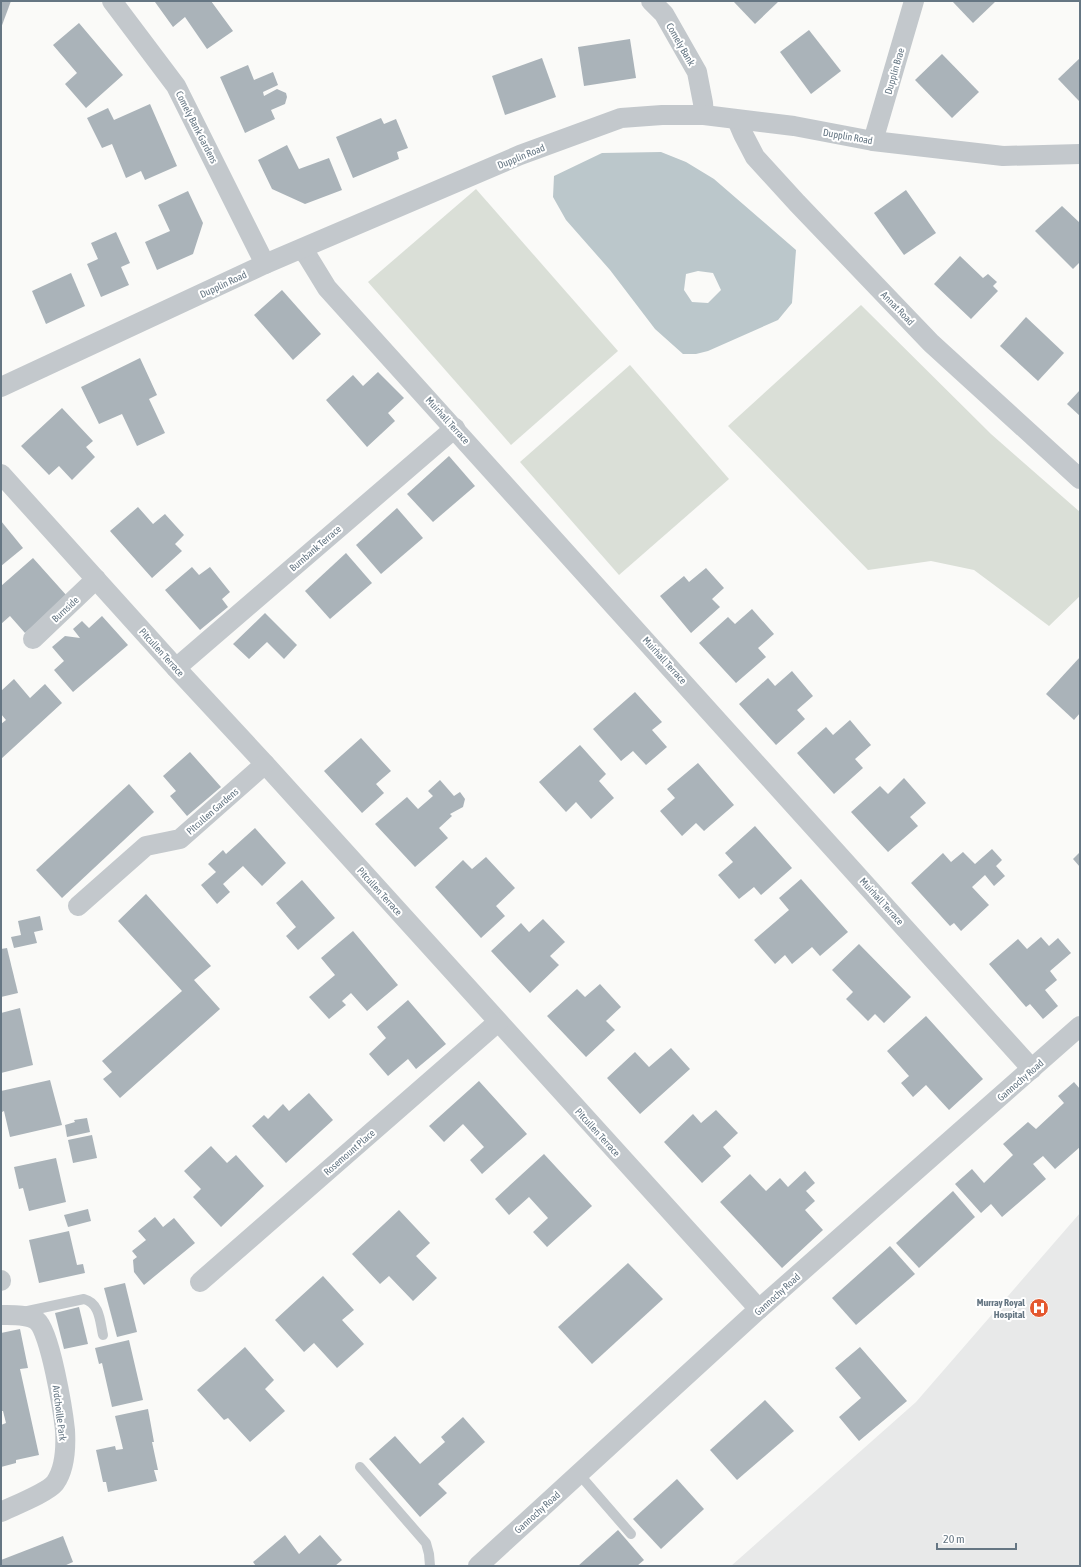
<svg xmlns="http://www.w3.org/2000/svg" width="1081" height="1567" viewBox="0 0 1081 1567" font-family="'Asap Condensed',sans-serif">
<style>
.built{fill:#e8e9e9}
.green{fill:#dadfd7}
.water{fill:#bbc7cb;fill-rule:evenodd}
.building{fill:#aab3b9}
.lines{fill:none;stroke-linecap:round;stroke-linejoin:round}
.lane{stroke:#c3c8cc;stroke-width:10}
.street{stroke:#c3c8cc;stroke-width:20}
.labels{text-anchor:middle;stroke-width:4;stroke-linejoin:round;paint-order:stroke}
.street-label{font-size:10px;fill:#657683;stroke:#fff}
.poi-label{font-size:10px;font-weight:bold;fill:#657683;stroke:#fff;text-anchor:end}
</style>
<rect width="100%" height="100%" fill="#fafaf8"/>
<!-- built -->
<polygon class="built" points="1080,1213 1080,1566 731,1566 916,1402"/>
<!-- green -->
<g class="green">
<polygon points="476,189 618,351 511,445 368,282"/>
<polygon points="861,305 991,434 1080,512 1080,596 1049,626 974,570 931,561 868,570 728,426"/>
<polygon points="630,365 729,479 619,575 520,462"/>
</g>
<!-- water -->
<path class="water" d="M661,152l25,10 28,17 82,71 -4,53 -14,17 -70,31 -12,3h-13l-28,-25 -45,-59 -44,-50 -13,-23 1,-21 48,-23zM698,271l15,2 8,17 -13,13 -16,-1 -8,-12 2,-16z"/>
<!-- building -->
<g class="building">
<polygon points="1,1 11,1 1,28"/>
<polygon points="157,1 211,1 233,31 207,49 185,17 173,27 155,2"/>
<polygon points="733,1 779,1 755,24"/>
<polygon points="952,1 996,1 973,23"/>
<polygon points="79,23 123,75 86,108 65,84 77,73 53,45"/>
<polygon points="809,30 841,71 811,94 780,52"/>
<polygon points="630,39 636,78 584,86 578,47"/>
<polygon points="942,54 979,92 952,118 915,80"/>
<polygon points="542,58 556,97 505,115 492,76"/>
<polygon points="1080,58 1080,102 1058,79"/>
<polygon points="248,65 254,80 273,72 278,85 263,92 264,96 277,89 286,93 287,97 285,104 271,110 275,119 245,133 220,77"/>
<polygon points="150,104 177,166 145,180 141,171 126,178 112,144 102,148 87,118 108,108 114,120"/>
<polygon points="381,118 384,124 396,119 408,148 397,152 399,159 353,178 336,137"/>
<polygon points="287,145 299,169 329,158 342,190 305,204 272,189 258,160"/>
<polygon points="906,190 936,233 904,255 874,213"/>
<polygon points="188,191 203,223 193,254 157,270 145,242 170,231 158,205"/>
<polygon points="1062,206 1080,223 1080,262 1073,269 1035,231"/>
<polygon points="116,232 130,263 121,267 129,285 101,297 87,264 98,259 91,243"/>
<polygon points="960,256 983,278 988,274 997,282 993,286 998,291 971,319 934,284"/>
<polygon points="71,273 85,306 46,324 32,291"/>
<polygon points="282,290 321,334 293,360 254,315"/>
<polygon points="1026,317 1064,353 1038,381 1000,346"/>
<polygon points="140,358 157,395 149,399 165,433 137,446 122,414 99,424 81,387"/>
<polygon points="378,372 404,398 388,413 395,421 367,447 326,400 353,375 363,386"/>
<polygon points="1080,390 1080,416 1067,404"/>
<polygon points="62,408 93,441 86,447 95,457 72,480 59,466 49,475 21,446"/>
<polygon points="449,456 475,486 433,522 407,494"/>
<polygon points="138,507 153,524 165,514 184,535 175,544 182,551 152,578 110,531"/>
<polygon points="397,508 423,538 381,574 356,545"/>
<polygon points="1,521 23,548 1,566"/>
<polygon points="346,553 372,583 330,619 305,591"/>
<polygon points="33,558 67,596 25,633 10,616 1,624 1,586"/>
<polygon points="192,567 199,575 210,567 230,592 222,599 228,607 200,630 165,590"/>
<polygon points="706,568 724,588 712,599 720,607 691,633 660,596 684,576 689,582"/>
<polygon points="752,609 774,634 758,648 766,657 736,683 699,643 728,617 735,624"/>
<polygon points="265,613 297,645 284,659 267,642 249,659 233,644"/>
<polygon points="102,616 128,645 73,692 54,670 64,661 52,647 65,636 80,638 73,629 82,621 89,628"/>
<polygon points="1080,657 1080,713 1074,720 1046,694"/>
<polygon points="792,671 813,696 797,710 805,719 776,745 739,704 768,678 775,686"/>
<polygon points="14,679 30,698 45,684 62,703 1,759 1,724 6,720 1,714 1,691"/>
<polygon points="635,692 662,722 652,730 667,747 646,765 633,751 621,761 593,729"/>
<polygon points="850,720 871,745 855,759 863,768 834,794 797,753 826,727 833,735"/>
<polygon points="361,738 391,771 376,784 384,793 362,813 324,771"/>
<polygon points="580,745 606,774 599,781 614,798 591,819 576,802 566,812 539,782"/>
<polygon points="190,752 221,787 187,816 170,796 176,791 163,776"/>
<polygon points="698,763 734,805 704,831 696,823 682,836 660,811 675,798 667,789"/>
<polygon points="904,778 926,803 910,817 918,826 888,852 851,812 880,786 888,794"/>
<polygon points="440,780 454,796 460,792 465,799 463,807 450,814 452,816 439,828 448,838 415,867 375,824 407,797 418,809 433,796 428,791"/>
<polygon points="129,784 154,812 62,898 36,870"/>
<polygon points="755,826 792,868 761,895 754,887 739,899 718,875 733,862 725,853"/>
<polygon points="255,828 286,863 262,886 243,866 223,884 230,892 217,904 201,885 216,872 208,864 223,850 226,854"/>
<polygon points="992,849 1002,860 996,866 1005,876 994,886 985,875 972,887 989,905 961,931 954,923 950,926 911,883 943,853 951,862 963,852 975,864"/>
<polygon points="1080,852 1080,867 1073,859"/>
<polygon points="486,857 515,888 496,906 505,916 481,938 435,887 463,860 472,869"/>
<polygon points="801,879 848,932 820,956 812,947 792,964 785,955 775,964 754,940 789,910 779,898"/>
<polygon points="302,880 335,918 298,950 286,936 296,927 276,903"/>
<polygon points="146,894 211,966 194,980 220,1009 120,1098 103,1079 112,1072 102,1061 182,991 118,921"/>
<polygon points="40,916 43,930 34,932 37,943 14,948 11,937 21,935 18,921"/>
<polygon points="543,919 565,942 550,956 559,965 530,993 491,951 521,923 529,932"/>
<polygon points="353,931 398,985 367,1011 351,993 342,1001 346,1005 329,1019 309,997 335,975 321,958"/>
<polygon points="1041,937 1049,946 1058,938 1071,953 1050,971 1057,980 1045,990 1058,1006 1043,1019 1030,1004 1026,1007 989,964 1018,939 1027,949"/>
<polygon points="859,944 911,997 884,1023 875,1014 868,1021 846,999 853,992 832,970"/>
<polygon points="7,948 18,993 1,997 1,949"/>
<polygon points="600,984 621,1007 606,1021 615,1030 586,1057 547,1016 577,989 585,997"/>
<polygon points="408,1000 446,1044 416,1069 408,1059 388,1076 369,1054 386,1038 377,1027"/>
<polygon points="20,1008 33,1065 1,1073 1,1013"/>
<polygon points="926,1016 983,1079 949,1110 926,1085 913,1097 901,1083 909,1076 887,1051"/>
<polygon points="671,1048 690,1069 640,1114 607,1078 635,1052 649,1067"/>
<polygon points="50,1080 62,1125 10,1137 4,1111 2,1112 1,1109 1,1091"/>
<polygon points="479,1081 527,1134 482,1174 470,1160 484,1147 463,1124 444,1142 429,1126"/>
<polygon points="1074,1082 1080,1089 1080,1147 1055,1169 1043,1156 1033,1164 1046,1179 1002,1217 991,1204 981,1213 955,1184 972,1169 984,1183 1013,1155 1003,1144 1028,1122 1036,1129 1064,1103 1058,1096"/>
<polygon points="309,1093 333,1120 286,1163 252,1126 264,1115 268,1119 283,1104 289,1111"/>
<polygon points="716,1110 738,1133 723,1147 731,1156 702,1183 664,1142 693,1114 701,1123"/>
<polygon points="87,1118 90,1132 67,1137 65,1125 75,1122 74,1120"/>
<polygon points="92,1135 97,1158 73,1163 68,1140"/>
<polygon points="211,1146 227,1163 236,1155 264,1186 221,1227 193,1197 201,1189 184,1171"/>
<polygon points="544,1154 592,1206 547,1247 533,1232 548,1218 529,1197 509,1215 495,1199"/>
<polygon points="56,1158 66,1202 29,1211 23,1188 19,1189 14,1167"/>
<polygon points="805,1171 815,1183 806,1191 815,1201 805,1210 823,1230 782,1268 720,1202 750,1174 766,1191 780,1178 788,1187"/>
<polygon points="953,1191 975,1217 919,1268 896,1243"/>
<polygon points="88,1209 91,1221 68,1227 64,1215"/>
<polygon points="399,1210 430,1243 416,1256 437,1278 413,1301 389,1276 380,1284 352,1254"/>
<polygon points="155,1217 163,1227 174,1218 195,1243 144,1285 134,1272 133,1260 137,1257 132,1251 146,1240 138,1231"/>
<polygon points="69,1231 77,1265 83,1264 85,1273 39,1283 29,1240"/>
<polygon points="890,1246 915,1274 856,1325 832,1298"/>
<polygon points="628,1263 663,1299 592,1364 558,1327"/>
<polygon points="323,1276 354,1310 342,1320 364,1344 337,1368 314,1343 304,1352 275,1320"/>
<polygon points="125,1283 137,1332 117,1337 104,1288"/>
<polygon points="79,1307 88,1344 64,1349 55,1313"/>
<polygon points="20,1329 28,1368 20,1369 39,1455 16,1460 16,1463 1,1467 1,1425 6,1423 3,1411 1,1411 1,1333"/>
<polygon points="129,1340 143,1400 112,1407 102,1363 99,1364 95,1348"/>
<polygon points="245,1347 274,1380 265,1389 285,1411 250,1442 228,1418 224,1420 197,1390"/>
<polygon points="860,1347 907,1401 859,1441 839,1417 861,1398 835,1368"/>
<polygon points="765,1400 794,1431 737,1480 710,1450"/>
<polygon points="148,1409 154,1442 152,1442 158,1470 154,1470 157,1481 108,1492 106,1482 103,1482 96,1450 115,1446 116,1450 123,1449 115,1416"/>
<polygon points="463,1417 485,1442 438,1484 447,1493 420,1517 369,1459 395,1436 420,1464 445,1442 441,1437"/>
<polygon points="677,1479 704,1509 661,1549 633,1519"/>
<polygon points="618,1530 644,1560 637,1566 578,1566"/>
<polygon points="285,1535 299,1554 320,1535 342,1560 335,1566 256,1566 253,1562"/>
<polygon points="63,1536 73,1562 64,1566 1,1566 1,1560"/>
</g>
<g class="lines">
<!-- lane -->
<g class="lane">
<path d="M23,1312l61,-13c16,4 16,23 19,36"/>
<polyline points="360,1467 426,1543 429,1554 430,1566"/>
<polyline points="579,1474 631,1534"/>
</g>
<!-- street -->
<g class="street">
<polyline points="112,1 176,86 265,264"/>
<polyline points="651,1 664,14 697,72 703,103 704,115"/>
<polyline points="737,120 743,134 755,157 797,203 931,343 1080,479"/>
<polyline points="873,141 914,1"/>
<polyline points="302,249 308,257 327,288 1032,1069"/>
<polyline points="1,387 265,264 520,155 621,118 662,115 704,115 794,126 873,141 1003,156 1080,154"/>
<polyline points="1,474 176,668 265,764 759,1309"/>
<polyline points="33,639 96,579"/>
<polyline points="176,668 455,428"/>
<polyline points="78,906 146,846 180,839 265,764"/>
<polyline points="1,1280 1,1281"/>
<polyline points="200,1282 498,1022"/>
<path d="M1,1315c9,0 28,-1 36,6 13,10 26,90 28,109 1,17 0,39 -10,53 -8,10 -42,23 -54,29"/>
<polyline points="478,1566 759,1309 1080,1026"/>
</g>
</g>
<!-- icons -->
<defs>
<symbol id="hospital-disc" viewBox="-11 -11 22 22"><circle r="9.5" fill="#e4572e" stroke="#fff"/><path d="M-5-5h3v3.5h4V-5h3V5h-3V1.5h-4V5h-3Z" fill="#fff"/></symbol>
</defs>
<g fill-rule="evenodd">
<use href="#hospital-disc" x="1028" y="1297" width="22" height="22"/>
</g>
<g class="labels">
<!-- street labels -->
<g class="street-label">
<text transform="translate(681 44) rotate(60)" y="4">Comely Bank</text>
<text transform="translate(894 71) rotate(-74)" y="4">Dupplin Brae</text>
<text transform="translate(197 127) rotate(63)" y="4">Comely Bank Gardens</text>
<text transform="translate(848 136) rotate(10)" y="4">Dupplin Road</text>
<text transform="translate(521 156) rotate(-22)" y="4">Dupplin Road</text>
<text transform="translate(223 284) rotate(-25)" y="4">Dupplin Road</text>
<text transform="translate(898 308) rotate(46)" y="4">Annat Road</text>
<text transform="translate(448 420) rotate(48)" y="4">Muirhall Terrace</text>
<text transform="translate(315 548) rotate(-41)" y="4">Burnbank Terrace</text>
<text transform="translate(65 609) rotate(-43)" y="4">Burnside</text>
<text transform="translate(162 652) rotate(48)" y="4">Pitcullen Terrace</text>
<text transform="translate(665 660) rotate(48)" y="4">Muirhall Terrace</text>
<text transform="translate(212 811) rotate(-41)" y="4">Pitcullen Gardens</text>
<text transform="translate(380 891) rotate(48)" y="4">Pitcullen Terrace</text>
<text transform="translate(882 901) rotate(48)" y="4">Muirhall Terrace</text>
<text transform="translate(1020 1080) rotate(-41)" y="4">Gannochy Road</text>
<text transform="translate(598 1132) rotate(48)" y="4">Pitcullen Terrace</text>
<text transform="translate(349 1152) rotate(-41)" y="4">Rosemount Place</text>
<text transform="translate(777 1294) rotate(-42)" y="4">Gannochy Road</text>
<text transform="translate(60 1413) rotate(83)" y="4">Ardchoille Park</text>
<text transform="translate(537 1512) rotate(-42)" y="4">Gannochy Road</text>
</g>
<!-- poi labels -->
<g class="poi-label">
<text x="1025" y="1306">Murray Royal<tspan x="1025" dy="12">Hospital</tspan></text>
</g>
</g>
<!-- border -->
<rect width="1081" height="1567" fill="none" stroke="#657683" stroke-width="4"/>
<!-- scale -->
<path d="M937 1543v6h79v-6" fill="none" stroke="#657683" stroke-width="2"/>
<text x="943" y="1543" font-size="12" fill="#657683" stroke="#ffffff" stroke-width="3" paint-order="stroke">20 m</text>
</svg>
